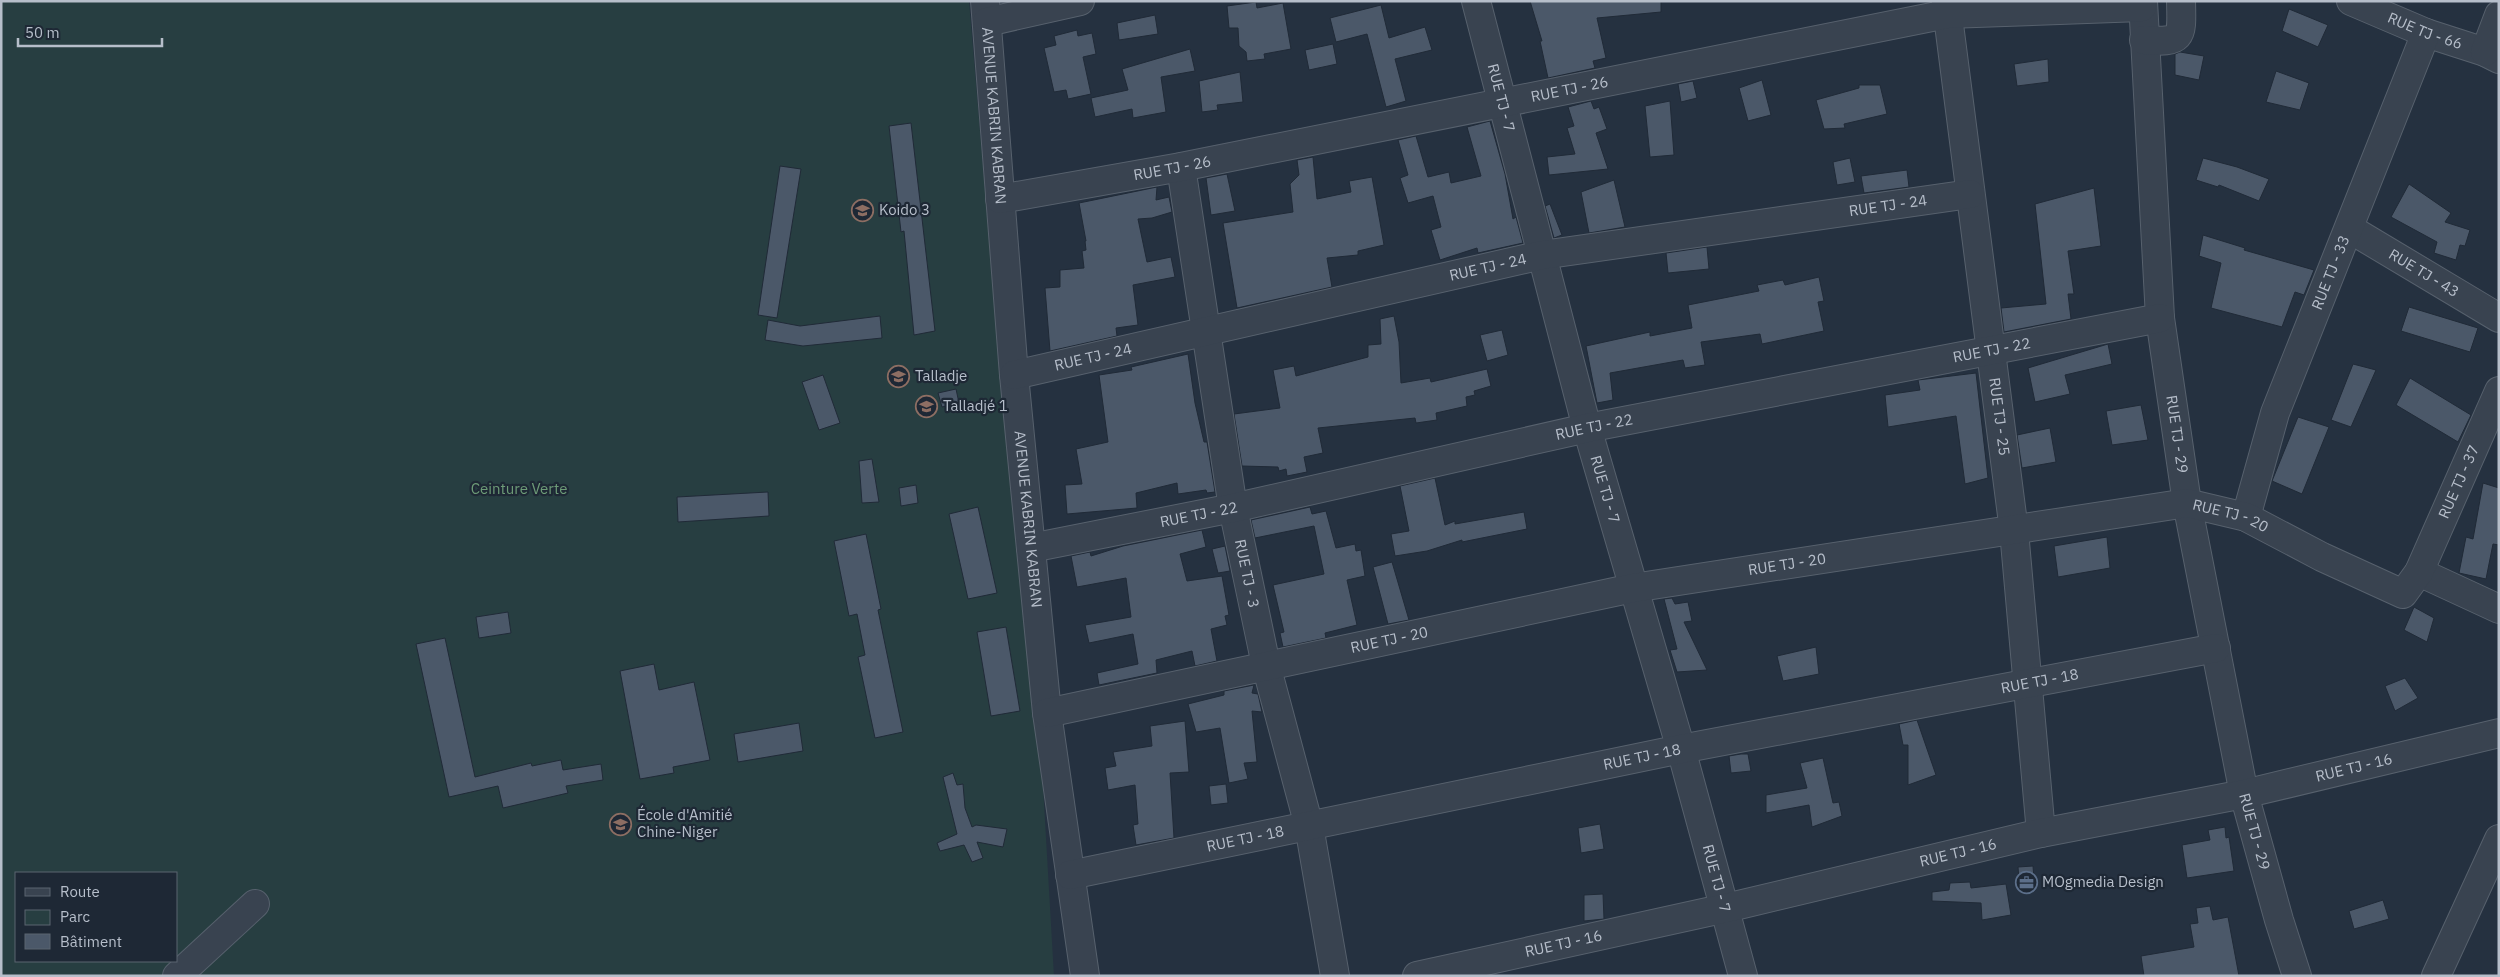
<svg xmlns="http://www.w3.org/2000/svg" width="2500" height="977" viewBox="0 0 2500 977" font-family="'IBM Plex Sans',sans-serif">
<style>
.green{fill:#273e41;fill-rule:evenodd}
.building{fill:#4b5869;stroke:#202a37}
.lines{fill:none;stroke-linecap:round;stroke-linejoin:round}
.minor-casing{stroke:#57616d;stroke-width:30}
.minor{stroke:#394350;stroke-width:28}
.labels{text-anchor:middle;stroke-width:4.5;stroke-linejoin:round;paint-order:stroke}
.street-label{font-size:15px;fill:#b6beca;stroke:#1e2835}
.poi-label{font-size:15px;fill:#b6beca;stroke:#1e2835;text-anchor:start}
.park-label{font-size:15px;fill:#6d9b77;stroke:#1e2835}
</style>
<rect width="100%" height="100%" fill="#253140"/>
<!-- green -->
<path class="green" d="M1,1h968l30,354 41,379 14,242h-1053zM16,873h160v88h-160z"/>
<!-- building -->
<g class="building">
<polygon points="1530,1 1661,1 1661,12 1597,18 1606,58 1593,61 1595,68 1548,78 1540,41 1542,41"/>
<polygon points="1256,2 1257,8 1283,3 1291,49 1264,54 1265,59 1247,61 1246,52 1239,46 1238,28 1229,28 1227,6"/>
<polygon points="1381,5 1389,38 1425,27 1432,50 1395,59 1406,101 1386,107 1367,34 1336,42 1330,18"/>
<polygon points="2289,9 2328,25 2318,47 2282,31"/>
<polygon points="1155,15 1158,34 1119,40 1117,23"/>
<polygon points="1077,30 1078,36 1092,33 1096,54 1083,57 1091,94 1068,99 1066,90 1054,92 1044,48 1056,45 1054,36"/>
<polygon points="1333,44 1337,64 1309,70 1305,50"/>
<polygon points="1190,49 1195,71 1161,77 1166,112 1133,118 1132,109 1095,117 1091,98 1128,90 1122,69"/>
<polygon points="2180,52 2204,56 2199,80 2175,75 2175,54"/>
<polygon points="2048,59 2049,82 2017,86 2014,64"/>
<polygon points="2276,71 2309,83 2300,110 2266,102"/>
<polygon points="1240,72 1243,102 1217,105 1218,110 1202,112 1199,81"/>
<polygon points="1762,80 1771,115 1748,121 1739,88"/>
<polygon points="1693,81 1697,98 1681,102 1678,84"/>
<polygon points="1859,85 1880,85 1887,114 1844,124 1845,128 1824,129 1816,100 1859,88"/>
<polygon points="1591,101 1594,109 1599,107 1607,129 1596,133 1608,169 1549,175 1547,157 1575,154 1567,128 1574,126 1568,107"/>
<polygon points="1670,101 1674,155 1650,157 1645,106"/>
<polygon points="1490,121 1505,174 1513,219 1516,217 1523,243 1478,253 1477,248 1440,260 1431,230 1441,227 1433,196 1408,203 1400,178 1408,175 1398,140 1416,136 1428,177 1449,172 1451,183 1481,176 1467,127"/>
<polygon points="911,123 935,331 914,335 904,231 901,232 889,126"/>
<polygon points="1313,157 1317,199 1351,192 1349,181 1372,177 1384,245 1358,251 1358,255 1327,258 1332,287 1237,308 1223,223 1293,212 1290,184 1299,175 1297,160"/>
<polygon points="1850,158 1855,182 1837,185 1833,162"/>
<polygon points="2203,158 2237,167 2269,179 2259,201 2219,185 2218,187 2196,180"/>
<polygon points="780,166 801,169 777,318 758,315"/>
<polygon points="1907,170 1909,187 1864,193 1861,176"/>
<polygon points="1227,174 1235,211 1211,215 1206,178"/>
<polygon points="1614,180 1625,227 1589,233 1581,192"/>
<polygon points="2409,184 2451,213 2445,222 2470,230 2465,246 2460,245 2456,260 2434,253 2437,242 2391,217"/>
<polygon points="1157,187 1156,200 1169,197 1172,212 1152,218 1138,219 1147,262 1171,257 1175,277 1133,285 1138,325 1116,328 1117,336 1050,351 1045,288 1060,287 1060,270 1084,268 1082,251 1086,250 1085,241 1086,241 1079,203"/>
<polygon points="2094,188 2101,246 2068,251 2074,294 2068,294 2071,319 2004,332 2001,308 2046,304 2035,204"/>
<polygon points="1550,204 1562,235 1554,238 1545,206"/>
<polygon points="2203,235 2245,248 2244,250 2314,270 2304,295 2295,292 2282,327 2211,308 2221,263 2199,256"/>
<polygon points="1707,247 1709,269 1668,273 1666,253"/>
<polygon points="1819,277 1824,301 1818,302 1824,331 1762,344 1760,334 1701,342 1705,365 1685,368 1683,360 1610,373 1613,400 1597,403 1586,346 1650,332 1650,336 1692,328 1688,305 1759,291 1757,285 1783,280 1785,285"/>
<polygon points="2409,307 2478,328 2470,352 2401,331"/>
<polygon points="880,316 882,338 803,346 765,340 768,320 800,326"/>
<polygon points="1394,316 1399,342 1401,383 1430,378 1431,382 1487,369 1491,386 1474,391 1475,395 1466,397 1467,406 1436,413 1437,420 1416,423 1415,418 1318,428 1323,453 1304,457 1307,472 1287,476 1286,469 1279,471 1278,467 1242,466 1234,414 1280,408 1273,370 1294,366 1296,376 1368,357 1368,345 1381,344 1380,319"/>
<polygon points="1502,330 1508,355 1487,361 1480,335"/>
<polygon points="2108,344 2112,364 2065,375 2070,394 2035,402 2028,368"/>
<polygon points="1188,354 1195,403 1204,442 1207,442 1215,492 1207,493 1206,490 1178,494 1177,483 1136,493 1137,508 1067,514 1065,485 1082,484 1076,449 1108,442 1099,375 1132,370 1131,367"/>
<polygon points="2353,364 2376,370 2351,427 2331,420"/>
<polygon points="1976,373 1988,478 1965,484 1956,416 1888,427 1885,395 1920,390 1918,380"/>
<polygon points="823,375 840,423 819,430 802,382"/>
<polygon points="2410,378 2471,415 2458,442 2396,405"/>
<polygon points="956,389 959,403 942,407 938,393"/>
<polygon points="2141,405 2148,440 2112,445 2106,411"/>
<polygon points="2298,417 2329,427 2302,494 2272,481"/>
<polygon points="2050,428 2056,462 2022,468 2017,435"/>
<polygon points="872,459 879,502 862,503 859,461"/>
<polygon points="1435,478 1445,525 1455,521 1455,524 1524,512 1527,529 1462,542 1462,540 1427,551 1395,556 1391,534 1409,531 1400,486"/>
<polygon points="2483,483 2499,488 2499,545 2493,544 2486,579 2459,573 2466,537 2473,539"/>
<polygon points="916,485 918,503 901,506 899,488"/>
<polygon points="768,492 769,516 678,522 677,497"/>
<polygon points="978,507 997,593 968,599 949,514"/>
<polygon points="1310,507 1312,514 1326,511 1336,548 1355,544 1356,551 1361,550 1365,576 1347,580 1357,625 1325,633 1326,638 1283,647 1280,633 1284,632 1273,585 1324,574 1314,526 1255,538 1251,520"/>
<polygon points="1202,530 1206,547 1180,554 1187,581 1222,576 1229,615 1225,616 1227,625 1211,629 1217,661 1195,666 1192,651 1156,660 1157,673 1099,685 1097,673 1138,664 1133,634 1089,643 1085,625 1131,617 1126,578 1077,587 1071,556 1090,552 1091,556 1123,546"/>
<polygon points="866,534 881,609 878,610 903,732 875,738 858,657 865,655 857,614 849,616 834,541"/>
<polygon points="2107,537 2110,568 2058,577 2054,546"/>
<polygon points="1225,546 1230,571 1218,573 1212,549"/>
<polygon points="1392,562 1409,620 1388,624 1373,567"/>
<polygon points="1672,598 1675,604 1688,602 1692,621 1684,622 1707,670 1677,672 1670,650 1677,649 1664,599"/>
<polygon points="2414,607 2434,618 2427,642 2404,630"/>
<polygon points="508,612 511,633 479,638 476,617"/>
<polygon points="1006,627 1020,711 991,716 977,632"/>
<polygon points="445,638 475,777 531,763 532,766 561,760 563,770 601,764 603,780 566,786 568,793 503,808 498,786 449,797 416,644"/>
<polygon points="1816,647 1819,674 1783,681 1777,656"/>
<polygon points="654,664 659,690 694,682 710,760 673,767 674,773 640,779 620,671"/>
<polygon points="2405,678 2418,698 2395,711 2385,686"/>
<polygon points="1254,685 1252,693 1258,694 1262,712 1252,711 1257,762 1244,763 1248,779 1229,783 1220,728 1196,732 1188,704 1224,695 1224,691"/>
<polygon points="1917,720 1936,775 1908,785 1908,745 1903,745 1899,724"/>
<polygon points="1185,721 1189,772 1170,773 1174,838 1136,845 1133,825 1138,824 1135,785 1108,790 1105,768 1116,766 1113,752 1152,746 1150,726"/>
<polygon points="799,723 803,751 738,762 734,734"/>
<polygon points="1741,754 1748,754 1751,771 1731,773 1729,756"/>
<polygon points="1823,758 1833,803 1839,802 1842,816 1812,827 1809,805 1766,813 1766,795 1807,788 1800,763"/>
<polygon points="953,773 957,785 963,784 965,808 972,827 976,825 1007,829 1003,847 977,842 983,858 972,862 964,845 940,851 937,843 957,834 943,777"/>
<polygon points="1226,784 1228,803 1211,805 1209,786"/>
<polygon points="1600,824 1604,849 1581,853 1578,828"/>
<polygon points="2225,827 2226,838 2229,837 2234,871 2187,878 2182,845 2210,840 2208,830"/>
<polygon points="2033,866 2035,891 2020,892 2018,867"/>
<polygon points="1970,882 1971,888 2006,884 2011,915 1982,920 1981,903 1932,901 1932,892 1949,890 1950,883"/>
<polygon points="1603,894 1604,919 1584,921 1584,895"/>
<polygon points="2383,900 2389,919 2354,929 2349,911"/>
<polygon points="2210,906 2213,920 2228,917 2239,976 2144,976 2141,956 2194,947 2190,924 2198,923 2196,908"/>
</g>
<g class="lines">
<defs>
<g id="minor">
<path id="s1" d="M985,1l29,374 33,338 38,263"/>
<path id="s2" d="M1476,1l111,427 94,321 62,227"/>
<path id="s3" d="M1946,1l68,530 27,302"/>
<path id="s4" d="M2143,1l17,317 27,185 57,291 35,126 18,56"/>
<path id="s5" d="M2351,1l75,32 59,19 14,7"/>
<polyline points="987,22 1080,1"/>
<path d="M2144,40c39,3 38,-2 37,-39"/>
<polyline points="2485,52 2499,15"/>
<path id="s6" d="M1181,167l52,341 33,157 43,161 26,150"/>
<path id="s7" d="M1000,199l181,-32 766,-153 195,-7"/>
<path id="s8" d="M2350,229l149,89"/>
<path id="s9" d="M1014,375l528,-120 428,-61"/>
<path id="s10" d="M2246,517l29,-104 151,-380"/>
<path id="s11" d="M1031,548l202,-40 354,-80 573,-110"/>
<polyline points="2419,572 2499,609"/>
<path id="s12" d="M1047,713l586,-125 554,-85 59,14 76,40 81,37 16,-22 80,-181"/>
<path id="s13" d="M1070,875l611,-126 535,-101"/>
<polyline points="177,976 255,904"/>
<path id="s14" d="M1417,976l309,-68 315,-75 203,-39 255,-61"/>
<polyline points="2436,976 2499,839"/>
</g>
</defs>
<!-- minor casing -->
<use href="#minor" class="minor-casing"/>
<!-- minor -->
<use href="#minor" class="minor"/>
</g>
<!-- icons -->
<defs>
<symbol id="school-ring" viewBox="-11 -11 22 22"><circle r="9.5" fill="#1e2835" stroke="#8d6e63" stroke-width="1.5"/><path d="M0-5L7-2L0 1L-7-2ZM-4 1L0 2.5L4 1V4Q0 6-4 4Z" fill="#8d6e63"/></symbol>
<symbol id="office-ring" viewBox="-11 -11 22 22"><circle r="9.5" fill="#1e2835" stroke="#5c6f8a" stroke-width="1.5"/><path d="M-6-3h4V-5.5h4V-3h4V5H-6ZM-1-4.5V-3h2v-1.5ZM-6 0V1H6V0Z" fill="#5c6f8a"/></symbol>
</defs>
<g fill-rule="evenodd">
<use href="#school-ring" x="850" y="198" width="25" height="25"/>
<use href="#school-ring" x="886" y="364" width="25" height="25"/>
<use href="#school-ring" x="914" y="394" width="25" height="25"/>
<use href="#school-ring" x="608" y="812" width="25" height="25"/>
<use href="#office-ring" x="2014" y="870" width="25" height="25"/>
</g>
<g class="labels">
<!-- street labels -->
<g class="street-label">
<text dy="5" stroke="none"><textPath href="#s5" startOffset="80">RUE TJ - 66</textPath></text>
<text dy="5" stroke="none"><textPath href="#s7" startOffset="580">RUE TJ - 26</textPath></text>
<text dy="5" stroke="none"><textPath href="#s2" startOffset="100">RUE TJ - 7</textPath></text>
<text dy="5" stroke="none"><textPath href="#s1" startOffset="115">AVENUE KABRIN KABRAN</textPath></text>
<text dy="5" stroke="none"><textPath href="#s7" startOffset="175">RUE TJ - 26</textPath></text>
<text dy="5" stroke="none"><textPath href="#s9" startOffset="891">RUE TJ - 24</textPath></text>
<text dy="5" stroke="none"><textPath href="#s9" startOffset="486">RUE TJ - 24</textPath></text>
<text dy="5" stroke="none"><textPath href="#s8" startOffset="86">RUE TJ - 43</textPath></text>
<text dy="5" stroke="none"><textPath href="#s10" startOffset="259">RUE TJ - 33</textPath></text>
<text dy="5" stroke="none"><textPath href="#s11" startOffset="981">RUE TJ - 22</textPath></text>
<text dy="5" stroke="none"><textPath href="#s9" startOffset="81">RUE TJ - 24</textPath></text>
<text dy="5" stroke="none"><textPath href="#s3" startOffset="419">RUE TJ - 25</textPath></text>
<text dy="5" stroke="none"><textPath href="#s11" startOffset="576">RUE TJ - 22</textPath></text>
<text dy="5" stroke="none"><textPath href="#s4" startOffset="435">RUE TJ - 29</textPath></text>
<text dy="5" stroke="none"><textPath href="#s12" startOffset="1521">RUE TJ - 37</textPath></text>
<text dy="5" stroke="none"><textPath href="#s2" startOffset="505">RUE TJ - 7</textPath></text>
<text dy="5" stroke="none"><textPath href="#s11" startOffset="171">RUE TJ - 22</textPath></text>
<text dy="5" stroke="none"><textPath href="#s12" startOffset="1205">RUE TJ - 20</textPath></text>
<text dy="5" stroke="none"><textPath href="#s1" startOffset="520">AVENUE KABRIN KABRAN</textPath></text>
<text dy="5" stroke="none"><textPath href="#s12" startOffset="755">RUE TJ - 20</textPath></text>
<text dy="5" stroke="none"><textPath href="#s6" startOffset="412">RUE TJ - 3</textPath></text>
<text dy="5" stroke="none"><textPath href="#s12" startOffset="350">RUE TJ - 20</textPath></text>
<text dy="5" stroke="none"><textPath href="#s13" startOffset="989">RUE TJ - 18</textPath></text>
<text dy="5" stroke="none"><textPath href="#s13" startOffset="584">RUE TJ - 18</textPath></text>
<text dy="5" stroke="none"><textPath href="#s14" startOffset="960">RUE TJ - 16</textPath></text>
<text dy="5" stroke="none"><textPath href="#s4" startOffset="840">RUE TJ - 29</textPath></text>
<text dy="5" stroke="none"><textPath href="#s13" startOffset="179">RUE TJ - 18</textPath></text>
<text dy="5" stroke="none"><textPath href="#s14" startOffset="555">RUE TJ - 16</textPath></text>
<text dy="5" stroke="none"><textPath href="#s2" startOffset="910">RUE TJ - 7</textPath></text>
<text dy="5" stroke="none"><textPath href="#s14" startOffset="150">RUE TJ - 16</textPath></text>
</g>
<!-- poi labels -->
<g class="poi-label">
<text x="879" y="215">Koido 3</text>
<text x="915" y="381">Talladje</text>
<text x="943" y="411">Talladjé 1</text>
<text x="637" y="820">École d'Amitié<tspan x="637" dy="17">Chine-Niger</tspan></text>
<text x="2042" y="887">MOgmedia Design</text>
</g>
<!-- park labels -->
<g class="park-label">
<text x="519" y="494">Ceinture Verte</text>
</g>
</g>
<!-- border -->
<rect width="2500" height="977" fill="none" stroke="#b6beca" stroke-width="5"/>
<!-- legend -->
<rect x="15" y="872" width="162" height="90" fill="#1e2835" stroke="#5b6471"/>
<rect x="25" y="888" width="25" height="8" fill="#394350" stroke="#5b6471"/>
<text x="60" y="897" font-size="15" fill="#b6beca">Route</text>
<rect x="25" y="910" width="25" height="15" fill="#273e41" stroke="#5b6471"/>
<text x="60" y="922" font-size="15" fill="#b6beca">Parc</text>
<rect x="25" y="934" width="25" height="15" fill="#4b5869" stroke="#5b6471"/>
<text x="60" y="947" font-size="15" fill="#b6beca">Bâtiment</text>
<!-- scale -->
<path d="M18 38v8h144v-8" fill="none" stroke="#b6beca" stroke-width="2.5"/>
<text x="25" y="38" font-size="15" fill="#b6beca" stroke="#1e2835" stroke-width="4" paint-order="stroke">50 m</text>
</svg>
